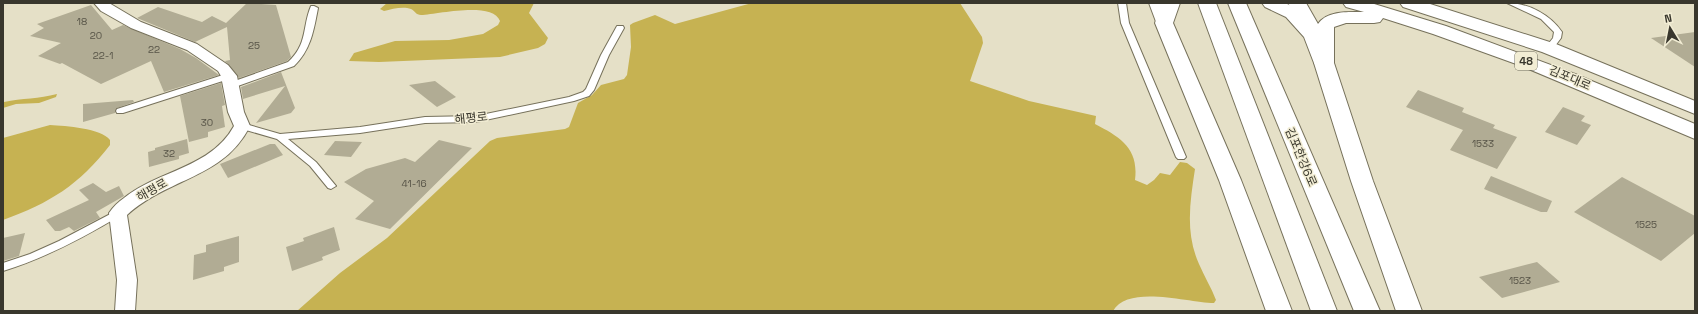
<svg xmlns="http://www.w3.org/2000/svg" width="1698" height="314" viewBox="0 0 1698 314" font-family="'Space Grotesk','Noto Sans KR',sans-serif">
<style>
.forest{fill:#c6b252}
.building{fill:#b1ac94}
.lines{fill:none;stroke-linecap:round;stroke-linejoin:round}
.lane-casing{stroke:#76715b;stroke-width:2}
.street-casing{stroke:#76715b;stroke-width:2}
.secondary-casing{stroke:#76715b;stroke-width:2}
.primary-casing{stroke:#76715b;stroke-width:2}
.lane{fill:#fff;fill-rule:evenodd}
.street{fill:#fff;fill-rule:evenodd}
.secondary{fill:#fff;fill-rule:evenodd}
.primary{fill:#fff;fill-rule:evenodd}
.labels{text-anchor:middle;stroke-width:3;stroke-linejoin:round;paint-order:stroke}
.number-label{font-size:10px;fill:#575447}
.shield{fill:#f2edd4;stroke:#706e5f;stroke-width:1}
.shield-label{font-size:11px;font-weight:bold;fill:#39372d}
.street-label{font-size:12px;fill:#39372d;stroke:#f2edd4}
</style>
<rect width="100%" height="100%" fill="#e5e0c7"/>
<!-- forest -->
<g class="forest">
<path d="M387,3h147l-5,10 19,25 -3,6 -7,4 -38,9 -121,5 -30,-1 5,-8 41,-12 54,-1 34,-6 15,-9 2,-4c-7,-20 -62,-7 -79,-6 -5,0 -6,-4 -10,-6 -8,-3 -19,0 -27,2l-4,-2z"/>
<path d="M752,3h208l22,34 1,6 -13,38 59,20 67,15 -1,8c25,13 44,24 40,56l12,5 7,-5 6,-7 10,2 10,-13 7,1 8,6c-5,33 -10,64 4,95 5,12 12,23 17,36l-2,3c-25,0 -86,-19 -101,8h-816l43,-38 47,-35 103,-97 7,-3 68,-9 4,-2 9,-24 14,-8 9,-10 23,-6 3,-4 4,-28 -1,-22 3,-2 22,-8 20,9z"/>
<path d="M57,94l-1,3 -17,6 -23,1 -13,4 1,-6c18,-4 35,-3 53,-8z"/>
<path d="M50,125c16,1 51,3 60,15v5c-31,40 -60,58 -107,75v-82z"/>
</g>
<!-- building -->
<g class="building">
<polygon points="247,3 276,5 291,57 287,61 239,78 225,61 230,60 227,27 195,42 137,18 158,7 202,22 212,16 226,23"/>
<polygon points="91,5 112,30 123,25 180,49 196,58 219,75 164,92 151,61 101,84 62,63 60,64 38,56 61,43 30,36 44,28 37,24"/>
<polygon points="1695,32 1695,67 1651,38"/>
<polygon points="281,72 295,108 291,113 256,123 285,86 243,99 241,87"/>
<polygon points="435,81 456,97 437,107 409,85"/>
<polygon points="221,83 225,105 222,106 225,127 208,132 208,137 189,142 180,96"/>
<polygon points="1418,90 1464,108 1462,112 1495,125 1493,128 1517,137 1497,169 1450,150 1463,130 1406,107"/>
<polygon points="133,100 134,102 117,108 115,113 83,122 83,104"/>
<polygon points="1563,107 1585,116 1581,121 1591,125 1577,145 1545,132"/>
<polygon points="187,139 189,153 179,156 179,159 149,167 148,152 155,150 155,148"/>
<polygon points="439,140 472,148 390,229 355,219 374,201 344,182 366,169 405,158 415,162"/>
<polygon points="335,141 362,142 351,157 324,155"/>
<polygon points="270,144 275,144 283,155 228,178 220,164"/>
<polygon points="1491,176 1552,201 1547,212 1541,212 1484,189"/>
<polygon points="1622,177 1695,216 1695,233 1661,261 1574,212"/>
<polygon points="93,183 106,192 119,186 124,196 96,212 100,218 74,231 69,227 60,231 55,231 46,220 89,200 79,190"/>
<polygon points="334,227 340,250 322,257 323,260 292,271 286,247 304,241 303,238"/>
<polygon points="25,233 19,256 3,261 3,238"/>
<polygon points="239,236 239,262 224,267 224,271 193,280 194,255 206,252 206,245"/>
<polygon points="1537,262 1560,282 1502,298 1479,277"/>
</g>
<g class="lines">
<defs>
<g id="lane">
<polygon points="1118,3 1126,3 1129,23 1186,157 1184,159 1178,159 1176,157 1121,23"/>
<path d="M1507,3c22,0 43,12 55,29l-1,6 -9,12h-6l-1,-2 8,-10 1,-6 -13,-13z"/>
<path d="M311,6h3l4,2c-4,21 -7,42 -24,58l-59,21h-6l-1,-2 1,-2 59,-21c20,-18 14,-35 23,-56z"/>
<polygon points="617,26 623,26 624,28 609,55 594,90 589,96 574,101 476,122 425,123 360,133 288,139 316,162 336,186 331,189 328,188 310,166 277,139 239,128 238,126 242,123 280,134 360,127 425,117 476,116 569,97 583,92 586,89 601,55"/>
<polygon points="226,74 229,74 233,76 232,78 123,113 117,113 116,111 117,109"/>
<path d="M118,210l3,1 2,2 -2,2c-38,23 -76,43 -118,56v-8l27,-9 29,-13z"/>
</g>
<path id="street" d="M94,3h15l32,19 56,22 31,21 9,11 7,36 6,14c-27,53 -81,51 -123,89l10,65 -2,31h-20l2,-31 -8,-67c4,-6 9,-11 15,-15 35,-28 87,-30 110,-72l-6,-14 -7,-36 -3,-5 -31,-21 -56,-22 -30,-17z"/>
<g id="secondary">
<polygon points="1162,3 1180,3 1173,23 1241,180 1292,311 1266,311 1219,180 1155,23"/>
<polygon points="1198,3 1216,3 1337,311 1311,311"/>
<polygon points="1228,3 1246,3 1380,311 1354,311"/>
<polygon points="1262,3 1285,3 1298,9 1322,35 1334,63 1373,181 1422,311 1396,311 1351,181 1314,63 1304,37 1286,17 1265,7"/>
</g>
<g id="primary">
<polygon points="1149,3 1167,3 1173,23 1170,27 1164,29 1158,27"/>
<path d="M1288,3h18l12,21c9,-14 32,-12 46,-12l-18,-5 -3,-4h28l75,23 129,48 120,50v15l-176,-74 -86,-31 -50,-16 -3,4 -6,1h-28l-12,4v36l-3,4 -7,2 -7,-2 -3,-4 1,-23 -9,-1 -9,-22z"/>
<polygon points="1400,3 1427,3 1556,44 1695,101 1695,114 1542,52 1403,7"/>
</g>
</defs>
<!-- lane casing -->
<use href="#lane" class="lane-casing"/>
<!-- street casing -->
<use href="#street" class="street-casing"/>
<!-- secondary casing -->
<use href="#secondary" class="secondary-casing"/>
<!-- primary casing -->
<use href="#primary" class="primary-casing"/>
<!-- lane -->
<use href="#lane" class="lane"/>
<!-- street -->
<use href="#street" class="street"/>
<!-- secondary -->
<use href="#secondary" class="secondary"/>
<!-- primary -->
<use href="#primary" class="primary"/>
</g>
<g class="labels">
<!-- number labels -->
<g class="number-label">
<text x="82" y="25">18</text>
<text x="96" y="39">20</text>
<text x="254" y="49">25</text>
<text x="154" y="53">22</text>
<text x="103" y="59">22-1</text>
<text x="207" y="126">30</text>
<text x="1483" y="147">1533</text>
<text x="169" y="157">32</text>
<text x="414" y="187">41-16</text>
<text x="1646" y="228">1525</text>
<text x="1520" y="284">1523</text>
</g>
<!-- shield labels -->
<rect class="shield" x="1515" y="52" width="22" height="18" rx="3"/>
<g class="shield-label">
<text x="1526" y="65">48</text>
</g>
<!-- street labels -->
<g class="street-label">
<text transform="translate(1570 78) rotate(23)" y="4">김포대로</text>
<text transform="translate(471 118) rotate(-6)" y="4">해평로</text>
<text transform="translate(1301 157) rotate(67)" y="4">김포한강6로</text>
<text transform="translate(152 190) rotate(-30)" y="4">해평로</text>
</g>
</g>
<!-- border -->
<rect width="1698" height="314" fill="none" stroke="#39372d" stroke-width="8"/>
<!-- north arrow -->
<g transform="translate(1670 28) rotate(350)" stroke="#f2edd4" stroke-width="3" paint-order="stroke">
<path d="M0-3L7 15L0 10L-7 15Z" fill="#39372d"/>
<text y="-6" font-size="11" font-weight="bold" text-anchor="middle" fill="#39372d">N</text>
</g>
</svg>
